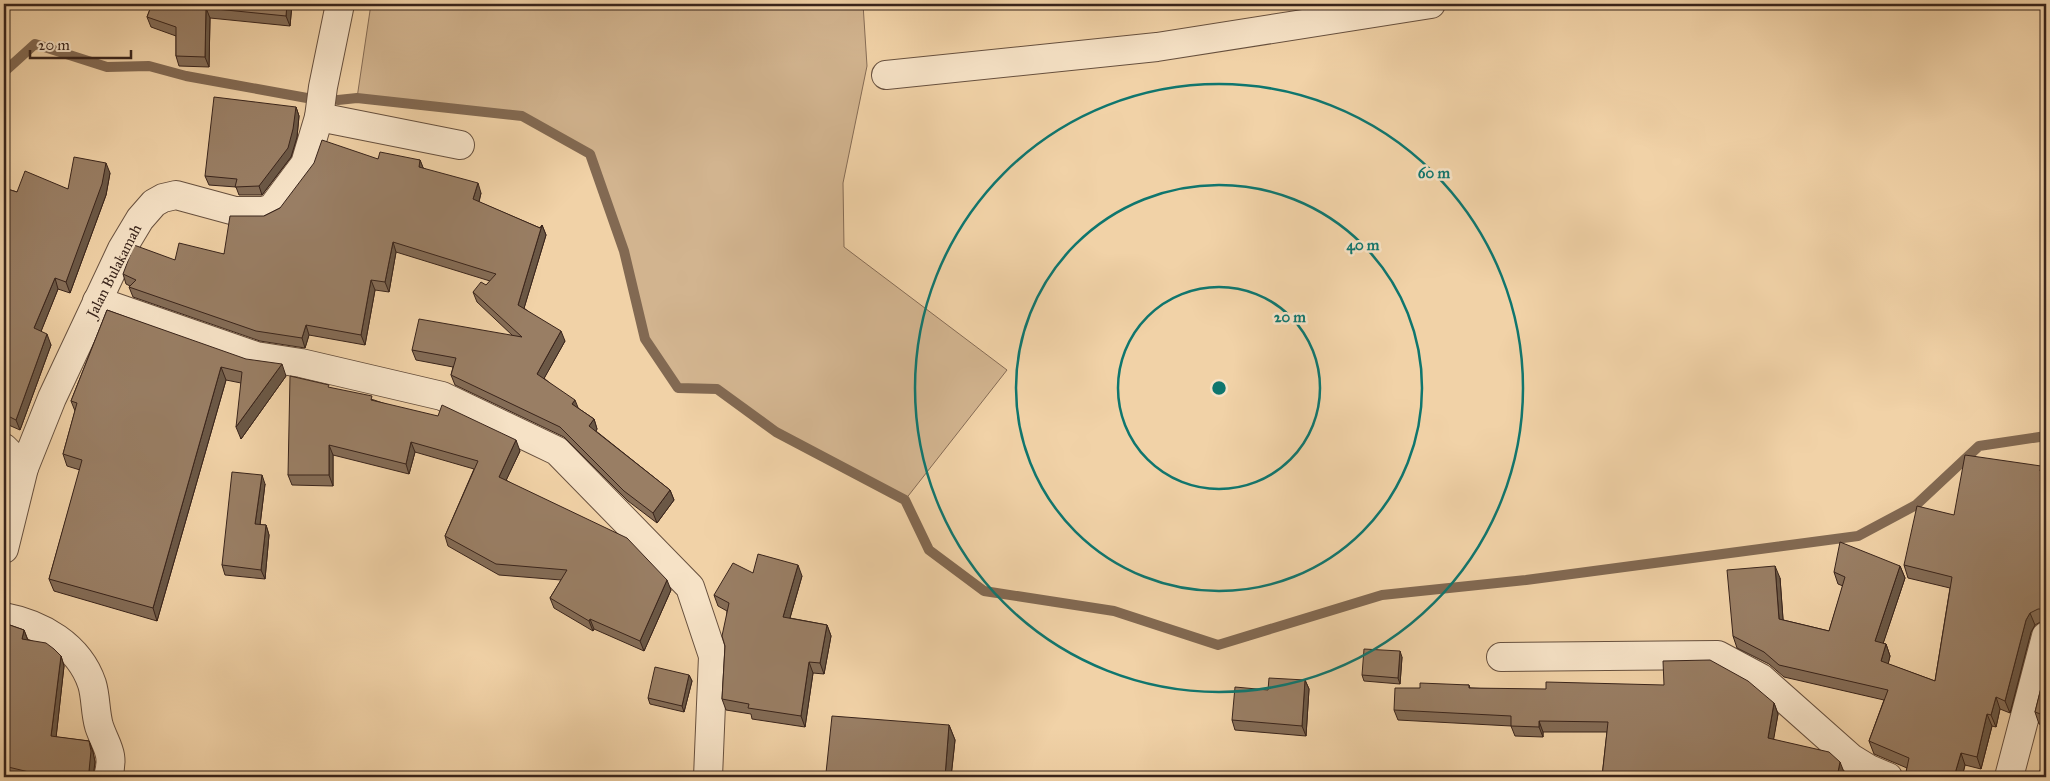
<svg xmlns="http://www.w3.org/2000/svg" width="2050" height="781" viewBox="0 0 2050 781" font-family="'IM FELL Great Primer',serif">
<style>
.green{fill:#d2b48f;stroke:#866c55}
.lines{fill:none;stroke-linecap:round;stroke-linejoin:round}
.stream{stroke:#826952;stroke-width:10}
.minor-casing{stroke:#67503e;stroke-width:30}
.minor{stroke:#f6e2c6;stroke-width:28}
.wall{fill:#846c56;stroke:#39241b}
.shaded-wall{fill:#6b5846;stroke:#39241b}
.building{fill:#997e64;stroke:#39241b}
.ring{fill:none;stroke:#0f766e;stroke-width:2.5}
.labels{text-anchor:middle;stroke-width:5;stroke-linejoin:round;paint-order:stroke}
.street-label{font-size:15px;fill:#39241b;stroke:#f6e2c6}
.centre{fill:#0f766e;stroke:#f6e2c6;stroke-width:2.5}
.ring-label{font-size:15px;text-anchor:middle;font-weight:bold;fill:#0f766e;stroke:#f6e2c6;stroke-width:5;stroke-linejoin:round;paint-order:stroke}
</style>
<rect width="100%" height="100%" fill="#f1d2a7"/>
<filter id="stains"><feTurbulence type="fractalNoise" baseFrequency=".004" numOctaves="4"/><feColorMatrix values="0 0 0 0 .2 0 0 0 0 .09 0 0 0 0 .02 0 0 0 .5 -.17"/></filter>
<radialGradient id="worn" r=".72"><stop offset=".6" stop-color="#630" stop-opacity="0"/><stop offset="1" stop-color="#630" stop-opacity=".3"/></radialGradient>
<!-- green -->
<polygon class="green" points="371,4 863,4 867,66 843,183 844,247 1007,370 905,500 776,432 717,389 678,388 645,339 624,251 590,154 522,116 357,98"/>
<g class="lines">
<!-- stream -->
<g class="stream">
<polyline points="4,72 35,44 107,67 149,66 186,76 307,98"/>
<polyline points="338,100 357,98 522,116 590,154 624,251 645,339 678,388 717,389 776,432 905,500 929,550 984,591 1114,611 1218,645 1382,595 1526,580 1858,536 1916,505 1979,446 2046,436"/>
</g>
<defs>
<g id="minor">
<polyline points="886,75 1157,47 1431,4"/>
<polyline points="319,117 460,145"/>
<polyline points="97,301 256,356 301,363 442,396 557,451 690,587 713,656 708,777"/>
<polyline points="4,448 24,468"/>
<polyline points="4,549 24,468 52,398 122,249 140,219 154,203 163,198 176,195 235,211 263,211 272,208 305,164 319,117 323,87 340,4"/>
<path d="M4,617c37,7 75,28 88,67 4,13 3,28 7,42 7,21 16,27 9,51"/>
<polyline points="1501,657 1718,655 1761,678 1851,758 1869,769 1888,777"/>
<polyline points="2009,777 2046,636"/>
</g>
</defs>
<!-- minor casing -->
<use href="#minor" class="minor-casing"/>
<!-- minor -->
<use href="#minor" class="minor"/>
</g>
<!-- wall -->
<g class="wall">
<polygon points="152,4 292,4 290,26 210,18 209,67 179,66 176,56 176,36 151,27 147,17"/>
<polygon points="296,107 299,116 297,137 291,157 262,195 239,195 236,187 209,185 205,176"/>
<polygon points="378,159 420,160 423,168 481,193 479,202 540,228 542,225 546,235 524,308 565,341 544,378 578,408 594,419 597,429 596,431 670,490 674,500 657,523 628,501 564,437 455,385 451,375 453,367 416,360 412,350 513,336 477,302 473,292 486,285 490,281 396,252 389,292 375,290 365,345 309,335 305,348 260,341 133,297 129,287 130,286 126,284 123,274 175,260 224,254 264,216"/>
<polygon points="110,173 106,195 70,293 58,289 41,331 51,345 20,430 4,423 4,188 17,192 68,189"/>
<polygon points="107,310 286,376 241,439 241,383 226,380 157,621 54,591 49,579 80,470 67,466 63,454 75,411 71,401"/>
<polygon points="330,388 374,400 520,451 506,480 671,590 644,651 594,629 593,631 554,608 550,598 561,580 499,575 448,546 445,536 474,469 415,452 409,474 333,455 333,486 292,485 288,475"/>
<polygon points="2041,466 2043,472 2046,473 2046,621 2042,621 2035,625 2031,632 2010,713 2000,709 1996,727 1992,726 1981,769 1965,765 1962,777 1905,777 1907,768 1874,754 1869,741 1884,700 1784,677 1769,664 1737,648 1733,636 1780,578 1783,620 1829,631 1843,586 1838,584 1834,572 1900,566 1905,578 1883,643 1886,644 1890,656 1888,664 1935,681 1950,588 1908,578 1904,565 1954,515"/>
<polygon points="265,484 260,525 266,525 269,535 265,579 225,575 222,565"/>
<polygon points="753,573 802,576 790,618 827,625 831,636 824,674 813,673 805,727 752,719 751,714 726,710 722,699 727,611 718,606 714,595"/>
<polygon points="4,623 24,630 28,640 61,656 64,666 56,737 89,741 93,752 95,762 93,776 94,777 9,777 4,776"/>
<polygon points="1402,657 1400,684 1364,681 1362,675"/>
<polygon points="2046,668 2046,726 2039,724 2035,712"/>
<polygon points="689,675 692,681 684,712 650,704 648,698"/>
<polygon points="1305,680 1309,689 1306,736 1235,730 1232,720"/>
<polygon points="1469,685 1470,688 1774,703 1778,714 1773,740 1844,772 1843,777 1602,777 1607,732 1543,732 1543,737 1515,736 1511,726 1398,720 1394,710 1420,688"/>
<polygon points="949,725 955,740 951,777 828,777 826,773"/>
</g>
<!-- shaded-wall -->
<g class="shaded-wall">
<polygon points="287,4 292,4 290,26 286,16"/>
<polygon points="206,8 210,18 209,67 205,57"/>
<polygon points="296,107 299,116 297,137 291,157 262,195 259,186"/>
<polygon points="420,160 424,170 419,167"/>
<polygon points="106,163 110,173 106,195 70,293 66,282"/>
<polygon points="478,183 481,193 477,209 473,199"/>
<polygon points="542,225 546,235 522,315 518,305"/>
<polygon points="393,242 396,252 389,292 385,282"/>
<polygon points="55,278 58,289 38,339 34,328"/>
<polygon points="371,280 375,290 365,345 361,335"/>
<polygon points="306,325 309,335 305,348 302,338"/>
<polygon points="561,331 565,341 541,384 537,374"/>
<polygon points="47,334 51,345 20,430 16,420"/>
<polygon points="282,364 286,376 241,439 236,427"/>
<polygon points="221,367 226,380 157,621 153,608"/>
<polygon points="575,400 579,410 572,404"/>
<polygon points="594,419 597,429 593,436 589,426"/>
<polygon points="516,440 520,451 503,487 499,477"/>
<polygon points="411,442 415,452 409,474 406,464"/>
<polygon points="329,445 333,455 333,486 329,475"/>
<polygon points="262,475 265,484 259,533 255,524"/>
<polygon points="670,490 674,500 657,523 653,513"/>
<polygon points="266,525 269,535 265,579 261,570"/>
<polygon points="798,565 802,576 787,628 783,617"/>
<polygon points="1775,566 1780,578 1784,632 1779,619"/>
<polygon points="1900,566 1905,578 1880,653 1875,641"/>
<polygon points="667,580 671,590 644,651 640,641"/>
<polygon points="2030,613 2035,625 2031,632 2010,713 2005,701 2026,620"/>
<polygon points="590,619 594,629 593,631 589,621"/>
<polygon points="827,625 831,636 824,674 820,663"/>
<polygon points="24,630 28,641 22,639"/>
<polygon points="1886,644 1890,656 1886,673 1881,661"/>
<polygon points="1400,651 1402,657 1400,684 1398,678"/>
<polygon points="61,656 64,666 55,747 51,736"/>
<polygon points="809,662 813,673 805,727 801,716"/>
<polygon points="689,675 692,681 684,712 682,706"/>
<polygon points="1305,680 1309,689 1306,736 1302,726"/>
<polygon points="1996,697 2000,709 1996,727 1991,715"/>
<polygon points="1774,703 1778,714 1772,749 1768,738"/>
<polygon points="1987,714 1992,726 1981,769 1977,757"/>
<polygon points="1539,721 1543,732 1543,737 1539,727"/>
<polygon points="949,725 955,740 951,777 945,777"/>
<polygon points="89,741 93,752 95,762 93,777 89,771"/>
<polygon points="1961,753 1965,765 1962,777 1954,777"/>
<polygon points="1840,762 1844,772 1843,777 1837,777"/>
</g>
<!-- building -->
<g class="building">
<polygon points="152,4 287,4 286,16 206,8 205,57 176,56 176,27 147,17"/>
<polygon points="214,97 296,107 293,129 288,148 259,186 235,187 237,179 205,176"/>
<polygon points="322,140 378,159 380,152 420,160 419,167 478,183 473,199 540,228 542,225 518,305 561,331 537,374 575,400 572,404 594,419 589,426 670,490 653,513 624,491 560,427 451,375 456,358 412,350 419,319 522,337 473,292 481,282 486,285 496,274 393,242 385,282 371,280 361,335 306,325 302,338 256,331 129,287 136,280 123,274 134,245 175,260 179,243 224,254 230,216 264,216 280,208 314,163"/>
<polygon points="74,157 106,163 102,184 66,282 55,278 34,328 47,334 16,420 4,414 4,188 17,192 25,171 68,189"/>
<polygon points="107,310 246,359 282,364 236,427 242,372 221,367 153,608 49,579 82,460 63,454 77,403 71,401"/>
<polygon points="290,376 329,385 328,387 372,396 371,400 438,416 442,405 516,440 499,477 627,538 667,580 640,641 590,619 589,621 550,598 567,570 496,564 445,536 478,461 411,442 406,464 329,445 329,475 288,475"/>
<polygon points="1965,455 2041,466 2040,471 2046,473 2046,609 2038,609 2030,613 2026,620 2005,701 1996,697 1991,715 1987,714 1977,757 1961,753 1954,777 1905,777 1909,758 1869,741 1888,690 1779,665 1764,652 1733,636 1727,570 1775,566 1779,619 1829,631 1845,577 1834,572 1840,542 1900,566 1875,641 1886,644 1881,661 1935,681 1952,577 1904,565 1917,506 1954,515"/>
<polygon points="232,472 262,475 255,524 266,525 261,570 222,565"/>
<polygon points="758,554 798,565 783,617 827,625 820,663 809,662 801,716 748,708 749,704 722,699 725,646 722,636 729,603 714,595 733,563 753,573"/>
<polygon points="4,623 24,630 22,639 46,643 54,649 61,656 51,736 89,741 91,751 89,771 94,777 28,777 29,772 4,766"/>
<polygon points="1364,649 1400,651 1398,678 1362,675"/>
<polygon points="1710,660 1748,681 1774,703 1768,738 1829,752 1840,762 1837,777 1710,777 1699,775 1699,777 1602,777 1608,722 1539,721 1539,727 1511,726 1511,716 1394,710 1395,688 1420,688 1420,683 1469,685 1469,688 1546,689 1546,682 1664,685 1663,661"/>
<polygon points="655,667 689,675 682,706 648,698"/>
<polygon points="2046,668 2046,716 2035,712"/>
<polygon points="1269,678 1305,680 1302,726 1232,720 1235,687 1268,690"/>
<polygon points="832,716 949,725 945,777 848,777 849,775 826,773"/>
<polygon points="2046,752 2046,777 2038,777"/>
</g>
<!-- distance rings -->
<g class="ring">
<circle cx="1219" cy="388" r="101"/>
<circle cx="1219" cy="388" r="203"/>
<circle cx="1219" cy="388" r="304"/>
</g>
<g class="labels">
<!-- street labels -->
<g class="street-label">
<text transform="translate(114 271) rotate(-63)" y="5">Jalan Bulakamah</text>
</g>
</g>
<circle cx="1219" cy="388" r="8" class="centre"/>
<g class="ring-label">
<text x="1434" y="178">60 m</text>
<text x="1363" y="250">40 m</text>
<text x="1290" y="322">20 m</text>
</g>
<!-- margin -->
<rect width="2050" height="781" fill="none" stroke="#f1d2a7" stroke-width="20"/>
<rect x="5" y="5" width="2040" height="771" fill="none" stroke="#39241b" stroke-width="2.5"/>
<rect x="10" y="10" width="2030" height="761" fill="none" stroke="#39241b"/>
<!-- scale -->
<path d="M30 50v8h101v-8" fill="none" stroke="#39241b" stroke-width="2.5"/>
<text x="38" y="50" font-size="15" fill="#39241b" stroke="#f6e2c6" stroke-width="4" paint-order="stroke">20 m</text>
<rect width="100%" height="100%" filter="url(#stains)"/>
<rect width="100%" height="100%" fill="url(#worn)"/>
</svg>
